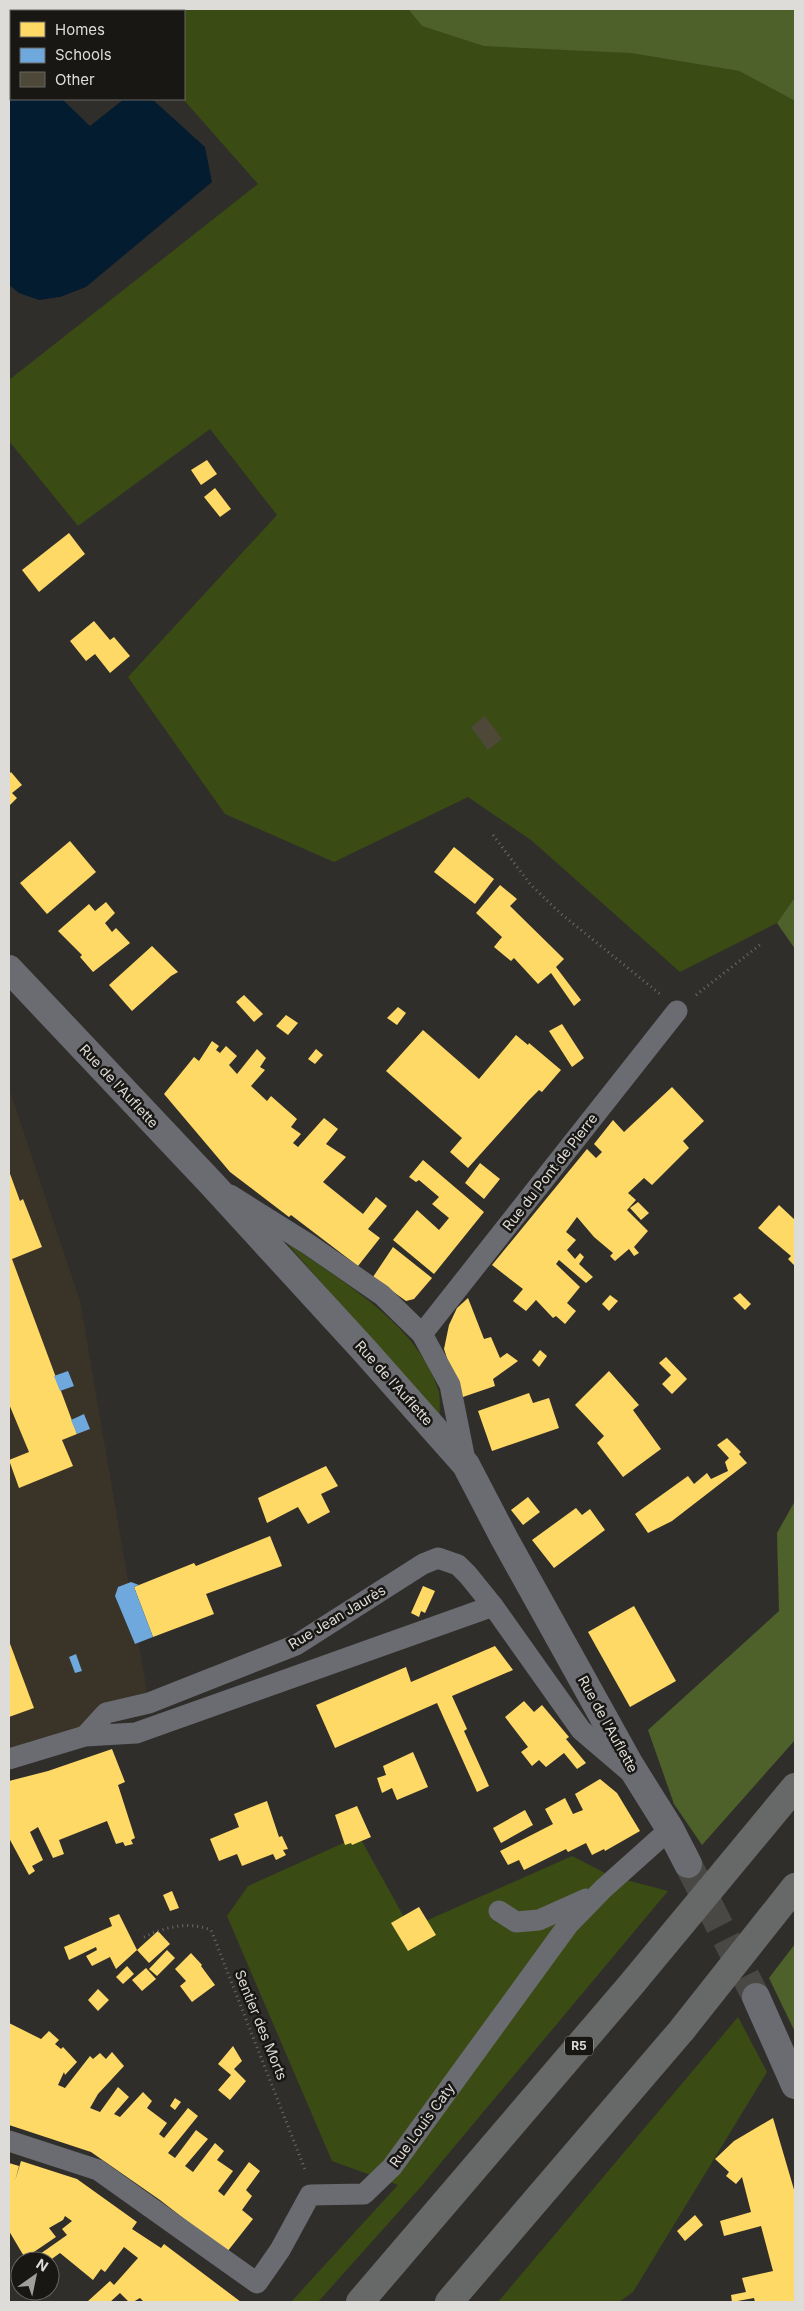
<svg xmlns="http://www.w3.org/2000/svg" width="804" height="2311" viewBox="0 0 804 2311" font-family="Inter,sans-serif">
<style>
.built{fill:#393328}
.green{fill:#3a4b13}
.forest{fill:#4e612b}
.water{fill:#041c2f}
.homes{fill:#ffd966}
.schools{fill:#6fa8dc}
.building{fill:#4e4839}
.lines{fill:none;stroke-linecap:round;stroke-linejoin:round}
.tertiary-tunnel{stroke:#4a4845;stroke-width:28;stroke-dasharray:28 14;stroke-linecap:butt}
.path{stroke:#6b6a6d;stroke-width:3;stroke-dasharray:1 4;stroke-linecap:butt}
.minor{stroke:#6b6c72;stroke-width:21}
.tertiary{stroke:#6b6c72;stroke-width:28}
.motorway{stroke:#676868;stroke-width:28}
.labels{text-anchor:middle;stroke-width:5;stroke-linejoin:round;paint-order:stroke}
.shield{fill:#191714;stroke:#a3a19d;stroke-width:1}
.shield-label{font-size:12px;font-weight:bold;fill:#dedcd8}
.street-label{font-size:14px;fill:#dedcd8;stroke:#191714}
</style>
<rect width="100%" height="100%" fill="#302e2b"/>
<!-- built -->
<polygon class="built" points="9,1088 80,1301 149,1703 85,1736 9,1759"/>
<!-- green -->
<g class="green">
<polygon points="103,9 408,9 422,26 630,53 739,71 795,101 795,897 777,923 680,972 531,840 468,797 334,862 225,814 128,677 277,515 210,429 78,526 9,441 9,380 258,184 183,99 184,11 105,11"/>
<path d="M286,1242c54,39 130,80 152,147 3,8 1,21 2,30z"/>
<polygon points="359,1836 410,1928 572,1856 611,1876 668,1891 419,2189 318,2302 291,2302 398,2185 332,2161 227,1916 248,1886"/>
<polygon points="738,2017 767,2072 633,2292 619,2302 498,2302"/>
</g>
<!-- forest -->
<g class="forest">
<polygon points="408,9 795,9 795,101 739,71 630,53 484,46 422,26"/>
<polygon points="795,897 795,949 777,923"/>
<polygon points="795,1501 795,1740 702,1845 674,1804 648,1730 779,1611 777,1533"/>
<polygon points="795,1944 795,2032 769,1978"/>
</g>
<!-- water -->
<polygon class="water" points="13,99 62,99 90,126 124,99 152,99 205,147 212,182 86,287 60,297 39,300 19,293 9,285 9,102"/>
<!-- homes -->
<g class="homes">
<polygon points="9,9 33,9 35,11 11,11 11,41 9,43"/>
<polygon points="207,460 217,474 201,485 191,470"/>
<polygon points="215,488 231,509 220,517 204,497"/>
<polygon points="69,533 85,554 39,592 22,570"/>
<polygon points="94,621 110,640 114,637 130,656 110,673 95,654 86,661 70,641"/>
<polygon points="11,772 22,785 12,793 17,798 9,806 9,774"/>
<polygon points="70,841 96,872 47,914 20,883"/>
<polygon points="454,847 494,879 475,904 434,872"/>
<polygon points="500,885 517,899 510,906 564,959 556,967 581,1000 574,1006 551,973 538,984 514,958 511,961 494,947 502,937 476,913"/>
<polygon points="106,902 115,913 105,923 112,932 116,928 130,943 93,972 80,957 82,955 58,931 89,904 95,911"/>
<polygon points="152,946 178,972 171,976 132,1011 109,985"/>
<polygon points="244,995 263,1014 254,1022 236,1002"/>
<polygon points="398,1007 406,1013 397,1025 387,1018"/>
<polygon points="286,1015 298,1023 288,1035 276,1026"/>
<polygon points="562,1024 584,1058 572,1067 549,1031"/>
<polygon points="423,1030 479,1079 516,1035 528,1045 529,1043 561,1070 542,1092 539,1090 529,1100 468,1168 450,1152 462,1138 386,1071"/>
<polygon points="212,1041 219,1046 216,1050 220,1053 226,1046 237,1056 229,1065 237,1074 257,1049 266,1058 260,1067 265,1070 251,1086 267,1101 271,1096 297,1119 291,1127 301,1134 293,1143 298,1147 324,1118 338,1129 326,1144 346,1157 323,1182 363,1214 376,1197 387,1206 368,1229 380,1238 358,1266 291,1215 289,1217 230,1172 164,1094 194,1057 199,1061"/>
<polygon points="316,1049 323,1055 315,1064 308,1059"/>
<polygon points="672,1087 704,1121 683,1141 689,1148 652,1185 644,1178 628,1193 636,1200 627,1210 648,1231 634,1247 639,1253 634,1256 629,1249 615,1261 610,1256 613,1253 594,1237 577,1217 566,1232 576,1240 567,1250 575,1259 580,1253 584,1257 579,1264 593,1277 586,1283 559,1260 556,1264 580,1287 567,1303 576,1311 565,1324 556,1316 553,1318 536,1300 526,1311 513,1301 523,1289 492,1265 587,1149 596,1158 602,1152 594,1144 613,1120 624,1132"/>
<polygon points="423,1160 484,1212 434,1274 393,1240 417,1210 439,1230 449,1218 432,1204 439,1197 419,1180 416,1182 409,1177"/>
<polygon points="480,1163 500,1179 484,1199 465,1183"/>
<polygon points="9,1171 20,1201 23,1199 42,1247 12,1259 77,1434 62,1440 73,1466 19,1488 9,1460 29,1452 9,1404"/>
<polygon points="638,1202 649,1213 641,1220 630,1208"/>
<polygon points="779,1205 795,1220 795,1266 788,1259 791,1256 758,1228"/>
<polygon points="393,1247 432,1278 414,1299 406,1301 373,1277"/>
<polygon points="740,1293 751,1304 745,1310 733,1298"/>
<polygon points="610,1295 618,1301 609,1311 602,1304"/>
<polygon points="468,1298 484,1339 491,1337 500,1358 507,1353 518,1361 493,1379 495,1386 460,1398 444,1349 449,1325 457,1308"/>
<polygon points="540,1350 547,1356 539,1367 532,1360"/>
<polygon points="666,1357 687,1379 672,1394 662,1384 671,1375 659,1363"/>
<polygon points="609,1371 639,1405 633,1410 661,1449 623,1477 597,1443 604,1436 575,1405"/>
<polygon points="529,1393 533,1403 549,1398 559,1428 492,1451 478,1411"/>
<polygon points="727,1438 741,1452 739,1454 747,1463 672,1521 648,1533 635,1514 688,1476 694,1484 707,1473 711,1479 728,1471 725,1462 729,1458 717,1445"/>
<polygon points="326,1466 338,1486 321,1494 330,1512 308,1524 298,1507 267,1523 258,1498"/>
<polygon points="528,1497 540,1512 523,1525 511,1510"/>
<polygon points="576,1508 582,1515 590,1509 605,1530 554,1568 532,1540"/>
<polygon points="270,1536 282,1566 206,1594 214,1614 153,1637 134,1587 194,1563 196,1566"/>
<polygon points="423,1586 435,1591 425,1613 421,1611 419,1617 411,1613"/>
<polygon points="634,1606 676,1681 630,1707 588,1632"/>
<polygon points="9,1641 34,1708 9,1717"/>
<polygon points="495,1646 513,1670 452,1696 467,1729 464,1731 489,1786 477,1792 437,1703 335,1748 316,1705 406,1667 411,1682"/>
<polygon points="524,1701 534,1712 542,1705 569,1737 566,1739 586,1763 577,1769 564,1753 546,1767 539,1760 532,1766 521,1752 528,1747 505,1717"/>
<polygon points="112,1749 125,1782 118,1785 135,1838 131,1840 133,1844 125,1846 123,1842 116,1844 107,1821 59,1840 64,1854 53,1858 38,1827 30,1832 43,1860 32,1866 35,1871 29,1875 9,1838 9,1781 48,1771"/>
<polygon points="413,1752 428,1787 397,1800 392,1788 382,1793 377,1778 386,1775 383,1766"/>
<polygon points="600,1779 617,1793 640,1831 605,1851 604,1849 592,1855 586,1843 568,1852 566,1849 524,1870 519,1860 508,1865 500,1851 553,1824 545,1809 565,1798 573,1814 583,1810 575,1794"/>
<polygon points="267,1801 279,1837 282,1836 288,1849 283,1850 286,1855 276,1860 273,1854 242,1866 237,1854 219,1861 210,1839 239,1827 234,1814"/>
<polygon points="357,1806 371,1837 352,1845 351,1843 345,1845 335,1815"/>
<polygon points="525,1810 533,1825 501,1843 493,1828"/>
<polygon points="172,1891 179,1908 170,1911 163,1895"/>
<polygon points="419,1907 436,1935 408,1951 391,1923"/>
<polygon points="119,1914 137,1950 116,1969 110,1957 92,1966 86,1956 97,1950 96,1947 69,1960 64,1947 112,1926 109,1918"/>
<polygon points="158,1931 170,1944 149,1963 137,1950"/>
<polygon points="167,1950 175,1958 157,1976 149,1969"/>
<polygon points="191,1953 202,1965 201,1966 215,1985 192,2002 180,1986 186,1981 175,1969"/>
<polygon points="127,1966 134,1974 123,1984 116,1977"/>
<polygon points="146,1968 156,1979 142,1991 132,1980"/>
<polygon points="98,1989 109,2000 98,2011 88,2000"/>
<polygon points="9,2023 41,2039 49,2031 59,2040 55,2044 61,2049 63,2047 77,2062 65,2075 64,2072 58,2085 65,2088 90,2056 93,2059 100,2053 106,2059 112,2052 124,2066 98,2094 90,2108 100,2112 118,2087 129,2097 114,2114 120,2117 143,2092 152,2101 147,2108 167,2123 159,2134 164,2138 188,2108 198,2116 168,2153 175,2158 196,2130 208,2139 185,2166 193,2172 215,2143 224,2151 217,2160 233,2171 218,2191 224,2196 249,2162 260,2171 246,2190 252,2196 242,2210 253,2219 227,2252 160,2200 91,2152 9,2125"/>
<polygon points="233,2046 242,2061 234,2069 246,2081 230,2100 218,2090 231,2075 218,2064"/>
<polygon points="175,2098 181,2102 175,2110 170,2106"/>
<polygon points="773,2118 795,2193 795,2302 755,2302 754,2298 732,2302 731,2295 746,2292 742,2278 773,2271 761,2226 724,2236 720,2221 751,2212 742,2177 736,2184 726,2176 729,2172 715,2159 734,2141"/>
<polygon points="21,2161 77,2179 137,2222 132,2229 161,2248 164,2244 241,2302 144,2302 140,2298 133,2302 129,2302 120,2293 110,2302 87,2302 110,2281 114,2285 138,2258 124,2247 105,2272 101,2269 93,2280 60,2253 49,2261 45,2261 40,2254 67,2235 62,2229 72,2221 65,2216 63,2220 49,2228 56,2237 25,2258 9,2231 9,2163 19,2166 15,2181"/>
<polygon points="695,2215 703,2225 685,2241 677,2231"/>
</g>
<!-- schools -->
<g class="schools">
<polygon points="68,1371 74,1386 60,1391 54,1376"/>
<polygon points="84,1414 90,1429 77,1434 71,1420"/>
<polygon points="131,1582 139,1585 134,1587 153,1637 135,1644 115,1596 118,1587"/>
<polygon points="76,1654 82,1671 75,1673 69,1657"/>
</g>
<!-- building -->
<polygon class="building" points="485,716 502,739 488,750 471,727"/>
<g class="lines">
<!-- tertiary-tunnel -->
<polyline class="tertiary-tunnel" points="688,1864 756,1997"/>
<!-- path -->
<g class="path">
<polyline points="493,835 530,884 560,913 660,994"/>
<polyline points="696,995 761,944"/>
<path d="M144,1937c21,-10 45,-16 67,-7l95,242"/>
</g>
<!-- minor -->
<g class="minor">
<polyline points="230,1195 308,1244 382,1295 422,1334 450,1385 466,1465"/>
<polyline points="422,1334 677,1011"/>
<polyline points="85,1736 106,1713 149,1703 296,1645 423,1564 438,1558 458,1565 468,1575 493,1606 581,1730 629,1771"/>
<polyline points="9,1759 85,1736 136,1733 493,1606"/>
<polyline points="499,1911 516,1922 539,1920 586,1899"/>
<polyline points="9,2141 98,2170 257,2283 280,2250 310,2195 364,2194 392,2167 568,1925 603,1889 670,1829"/>
</g>
<!-- tertiary -->
<g class="tertiary">
<polyline points="9,969 211,1183 365,1351 466,1465 504,1538 630,1765 670,1829 688,1864"/>
<polyline points="756,1997 795,2085"/>
</g>
<!-- motorway -->
<g class="motorway">
<polyline points="360,2302 630,1986 795,1787"/>
<polyline points="449,2302 681,2031 795,1887"/>
</g>
</g>
<g class="labels">
<!-- shield labels -->
<rect class="shield" x="565" y="2036.5" width="28" height="19" rx="4"/>
<g class="shield-label">
<text x="579" y="2050">R5</text>
</g>
<!-- street labels -->
<g class="street-label">
<text transform="translate(119 1086) rotate(47)" y="5">Rue de l'Auflette</text>
<text transform="translate(550 1172) rotate(-52)" y="5">Rue du Pont de Pierre</text>
<text transform="translate(394 1383) rotate(48)" y="5">Rue de l'Auflette</text>
<text transform="translate(337 1617) rotate(-31)" y="5">Rue Jean Jaurès</text>
<text transform="translate(608 1724) rotate(61)" y="5">Rue de l'Auflette</text>
<text transform="translate(261 2025) rotate(68)" y="5">Sentier des Morts</text>
<text transform="translate(422 2125) rotate(-54)" y="5">Rue Louis Caty</text>
</g>
</g>
<!-- border -->
<rect width="804" height="2311" fill="none" stroke="#dedcd8" stroke-width="20"/>
<!-- legend -->
<rect x="10" y="10" width="175" height="90" fill="#191714" stroke="#686662"/>
<rect x="20" y="22" width="25" height="15" fill="#ffd966" stroke="#686662"/>
<text x="55" y="35" font-size="15" fill="#dedcd8">Homes</text>
<rect x="20" y="48" width="25" height="15" fill="#6fa8dc" stroke="#686662"/>
<text x="55" y="60" font-size="15" fill="#dedcd8">Schools</text>
<rect x="20" y="72" width="25" height="15" fill="#4e4839" stroke="#686662"/>
<text x="55" y="85" font-size="15" fill="#dedcd8">Other</text>
<!-- north arrow -->
<g transform="translate(35 2276) rotate(33)"><circle r="24" fill="#191714" stroke="#686662"/>
<path d="M0-4L9 19L0 12L-9 19Z" fill="#a19f9b"/>
<text y="-8" font-size="14" font-weight="bold" text-anchor="middle" fill="#dedcd8">N</text>
</g>
</svg>
